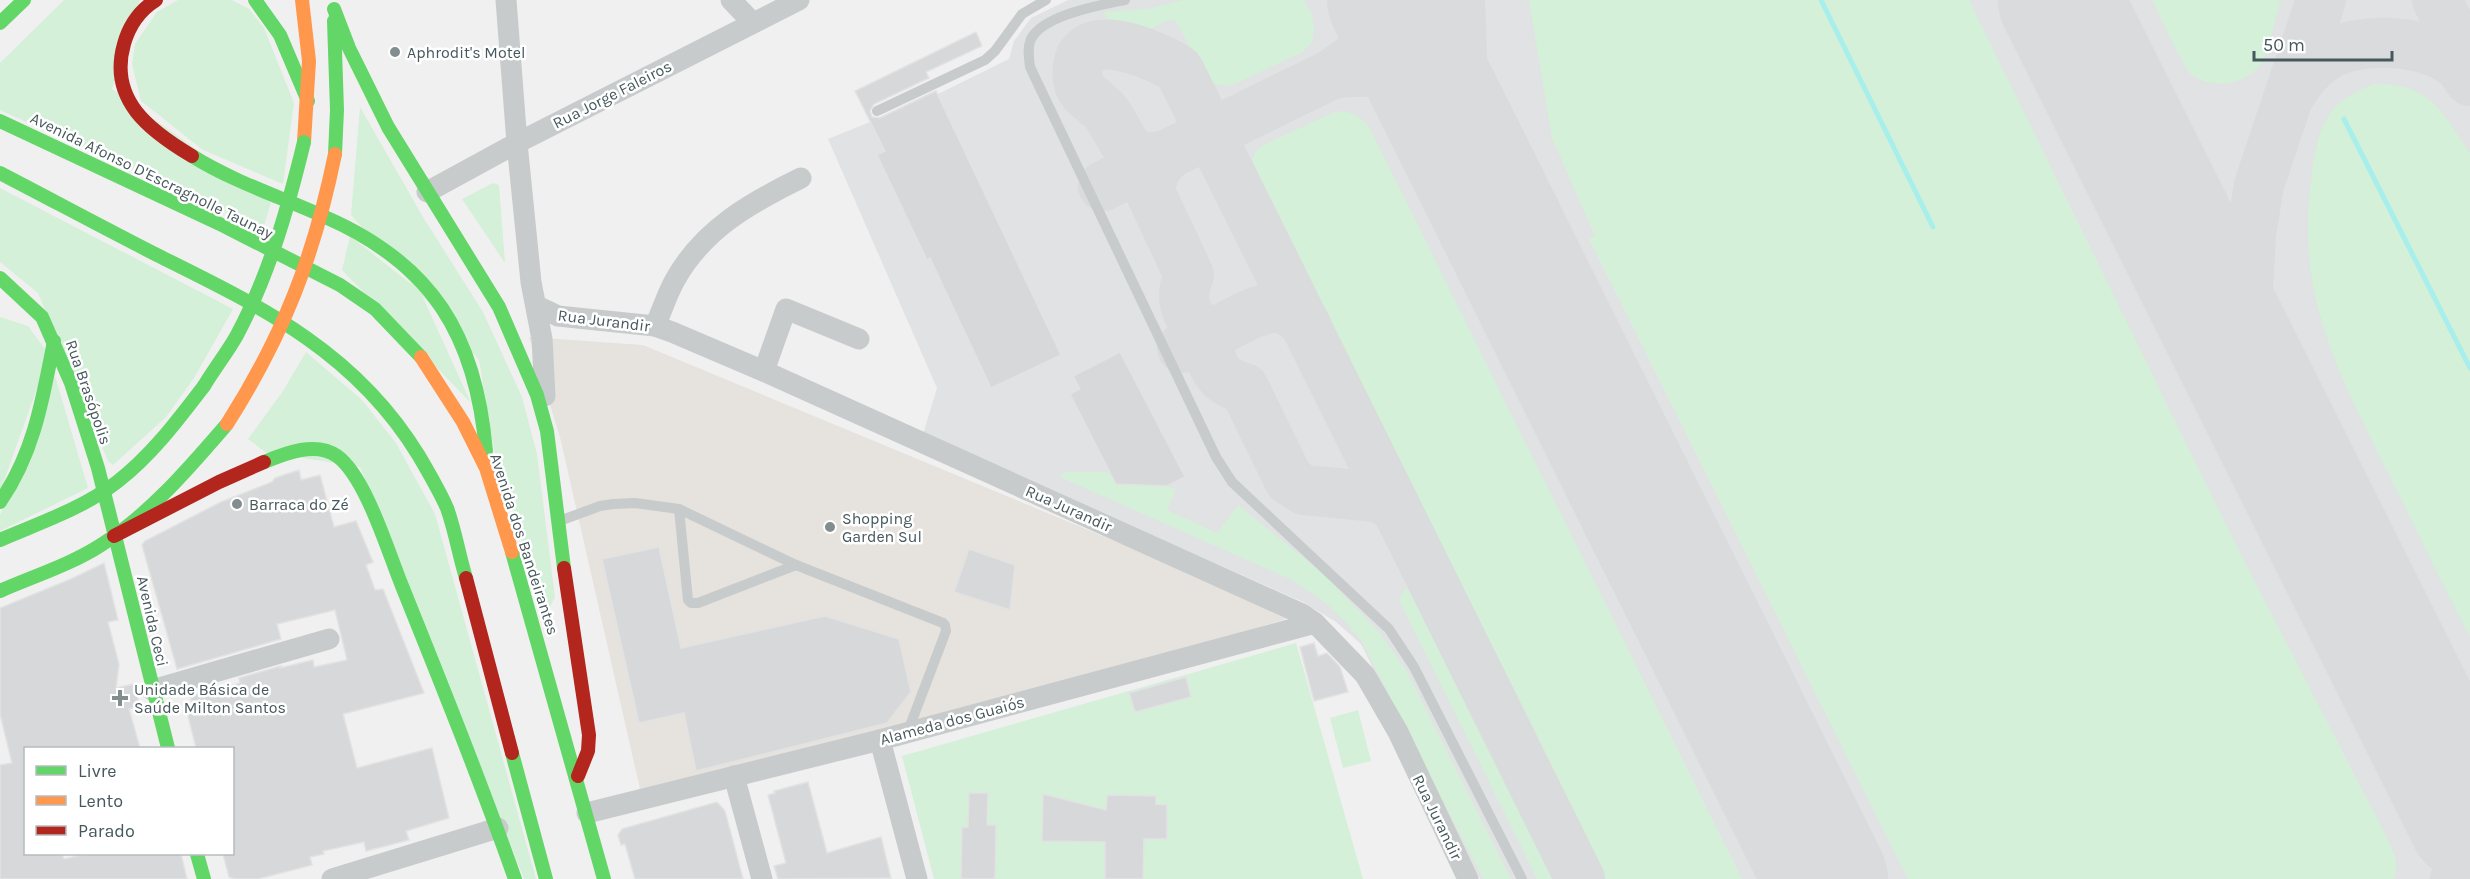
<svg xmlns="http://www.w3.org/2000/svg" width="2470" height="879" viewBox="0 0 2470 879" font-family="Karla,sans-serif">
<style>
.commercial{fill:#e6e2de}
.airport{fill:#e1e2e3}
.green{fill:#d4f0d8}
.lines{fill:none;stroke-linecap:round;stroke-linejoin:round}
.stream{stroke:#a8efec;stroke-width:5}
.taxiway{stroke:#dadbdc;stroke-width:50}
.runway{stroke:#dadbdc;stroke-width:124}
.building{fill:#d7d8d9;stroke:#e2e2e3;stroke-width:1.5}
.lane{stroke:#c7cbcc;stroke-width:10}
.street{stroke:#c7cbcc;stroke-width:21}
.fast{stroke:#63d668;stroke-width:14}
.slow{stroke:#ff974d;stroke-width:14}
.jam{stroke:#b3261e;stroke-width:14}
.fast-bridge{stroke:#63d668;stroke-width:14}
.slow-bridge{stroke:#ff974d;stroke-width:14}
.poi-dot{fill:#828d90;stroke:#fff;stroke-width:2}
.labels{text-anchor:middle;stroke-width:5;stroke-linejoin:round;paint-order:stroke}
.poi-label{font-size:16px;fill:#46585d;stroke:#fff;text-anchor:start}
.street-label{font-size:16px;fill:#46585d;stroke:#fff}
</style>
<rect width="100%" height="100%" fill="#f1f0f0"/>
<!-- commercial -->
<polygon class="commercial" points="529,337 643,345 1295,616 1096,679 640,789 560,437"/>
<!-- airport -->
<polygon class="airport" points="1068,0 2470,0 2470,879 1480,879 1361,644 1336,622 1303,602 923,434 937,388 828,139 870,122 936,90 938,94 1009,59 1014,41 1031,18"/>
<!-- green -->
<g class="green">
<polygon points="64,0 140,0 112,89 271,203 263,229 0,110 0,63"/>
<polygon points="178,0 232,0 249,9 264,28 294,103 283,184 203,150 141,101 132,64 135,44 157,12"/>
<path d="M1182,0h122l8,15 2,14 -2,13 -9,10 -73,34 -15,-2 -10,-9 -30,-55c-12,-1 -17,7 -28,10 -11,3 -24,-1 -35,-3l-8,-15 45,-3z"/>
<path d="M1529,0h440l264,539 155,301c6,13 12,25 6,39h-486l-319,-640 6,-3 -43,-98z"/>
<path d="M2152,0h129c-5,15 -12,52 -19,63 -15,21 -50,28 -71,11 -7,-5 -33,-62 -39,-74z"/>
<path d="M2374,84c56,-1 68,27 96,69v484c-28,-54 -54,-108 -81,-162 -51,-103 -95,-182 -77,-301 7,-49 14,-72 62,-90z"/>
<polygon points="360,107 423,217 483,312 522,397 537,454 555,597 549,609 543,605 497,467 479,360 351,215"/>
<path d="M1337,111c15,1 22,4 32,16l373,752h-143l-346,-700c-2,-14 -2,-24 8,-33z"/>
<polygon points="493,183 499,185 505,263 462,199"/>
<polygon points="0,188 233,309 194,378 166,417 113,465 108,461 38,293 0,262"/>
<polygon points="350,236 420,291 471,403 342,270"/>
<polygon points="0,317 28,326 45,349 41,377 0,492"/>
<polygon points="306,352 362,400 396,443 435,514 536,879 524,879 360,467 265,452 248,439 283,391"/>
<polygon points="55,376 88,488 0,531 0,515"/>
<path d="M1065,472h45l6,12 51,2 9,3 -9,21 50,23 21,-28 83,67 58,60 27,38 105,209h-28l-121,-237c-22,-30 -42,-45 -74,-64l-228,-101z"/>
<polygon points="1407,588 1419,590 1429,604 1565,879 1537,879 1401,604 1399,597"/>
<polygon points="1296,643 1363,879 934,879 902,756"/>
<polygon points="1358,710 1371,761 1343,768 1330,718"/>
</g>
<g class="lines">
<!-- stream -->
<g class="stream">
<polyline points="1821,0 1933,227"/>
<polyline points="2344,119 2470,368"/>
</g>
<!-- taxiway -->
<g class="taxiway">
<polyline points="1460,0 1463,83 1478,161 1535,294"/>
<polyline points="2437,0 2470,67"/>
<path d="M1397,17l-23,26 -42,31c63,-8 77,5 118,49"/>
<polyline points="1419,60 1434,0"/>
<path d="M2291,94c9,-15 20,-29 35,-38 32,-20 99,-17 129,7 6,4 10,12 15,18"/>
<path d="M1168,155c-43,9 -41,-12 -61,-41 -8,-11 -23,-17 -28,-30 -2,-7 -2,-16 0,-23 11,-36 81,-4 100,9l401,809"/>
<path d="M1168,155c-12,11 -18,22 -17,39l38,81c-11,25 -3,48 23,59 -7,26 5,48 32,54l45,92 15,10 73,7 18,9"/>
<polyline points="1103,186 1332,74"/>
<path d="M1182,348c16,-7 31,-15 47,-23 30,-15 52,-30 78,2"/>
<polyline points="2254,390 2248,290 2251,234 2259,185 2321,0"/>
<path d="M2455,879c8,-27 6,-51 5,-79"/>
</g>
<!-- runway -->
<g class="runway">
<polyline points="1389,0 1826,879"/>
<polyline points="2060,0 2470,820"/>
</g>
</g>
<!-- building -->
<g class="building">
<polygon points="976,32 982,46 926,72 929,78 874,104 870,111 872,117 880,118 936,91 1061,355 991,388 930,258 927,260 877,155 885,151 855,91"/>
<polygon points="1120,352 1185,477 1167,486 1116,484 1070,394 1080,389 1073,376"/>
<polygon points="299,470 301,480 320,475 334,527 356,521 373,562 366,565 375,590 383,589 424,693 343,714 357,768 432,748 449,818 406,831 409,840 366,851 364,842 323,851 324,854 310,857 312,865 258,879 235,879 229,877 223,854 232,854 232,748 196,748 187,712 194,710 190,696 240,683 239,678 281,666 280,668 313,660 314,667 347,660 335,610 277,624 281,639 177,669 142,545 145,541 221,502 272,482 275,478"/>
<polygon points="659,547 681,648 825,616 899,639 911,692 887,723 696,771 684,713 639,723 602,559"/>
<polygon points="969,549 1015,565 1010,610 954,592"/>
<polygon points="104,563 118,620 108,622 119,664 116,688 134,684 140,706 129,709 140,748 26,748 26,854 62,854 64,859 86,854 181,854 187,879 0,879 0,765 12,763 0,714 0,608 71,579"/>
<polygon points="1314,643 1318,656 1327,653 1340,667 1348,692 1314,701 1300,647"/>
<polygon points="1186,677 1191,697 1135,712 1129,693"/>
<polygon points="808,782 827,853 881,837 891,878 778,879 774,866 786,863 768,795 775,793 774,791"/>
<polygon points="969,793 988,793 987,825 996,825 995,879 961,879 962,827 968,827"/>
<polygon points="1043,794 1106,810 1107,795 1156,796 1156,804 1167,805 1167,839 1144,839 1143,879 1105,879 1105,842 1042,841"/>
<polygon points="717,802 725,811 743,879 635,879 625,844 621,845 618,835 622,829"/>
</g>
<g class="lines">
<!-- lane -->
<g class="lane">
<path d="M1125,0c-24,5 -82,15 -94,39 -4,9 -2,19 -1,28l186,390 16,25 157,147 25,38 108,212"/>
<polyline points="877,111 985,60 995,51 1022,14 1046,0"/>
<polyline points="679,509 688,600 691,603 698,603 796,565"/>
<polyline points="562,520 600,506 613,504 635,503 679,509 796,565 943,623 945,625 946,631 908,731"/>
</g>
<!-- street -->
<g class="street">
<polyline points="506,0 517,143 531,282 542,339 545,396"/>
<polyline points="731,0 752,22"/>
<polyline points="427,192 517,143 799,0"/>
<polyline points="537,306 558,316 655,326 672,332 768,373 1302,614 1315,623 1365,675 1398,732 1468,879"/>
<path d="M655,326c7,-15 12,-32 20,-46 28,-51 77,-78 126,-102"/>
<polyline points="764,371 786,309 859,339"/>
<polyline points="152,690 329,639"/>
<polyline points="880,740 917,879"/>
<polyline points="734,776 762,879"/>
<polyline points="587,813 880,740 1315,623"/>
<polyline points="332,879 498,828"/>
</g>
<!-- fast -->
<g class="fast">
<polyline points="255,0 280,35 308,101"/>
<polyline points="334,9 349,48 388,127 499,307 537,395 547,431 564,568"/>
<polyline points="334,21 337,110 335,154"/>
<polyline points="0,23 24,0"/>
<polyline points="0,121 224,226 340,285 375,309 421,357"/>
<path d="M192,156c42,26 89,41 133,61 108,47 151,119 161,234"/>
<path d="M0,173c52,27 104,55 157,82 105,52 199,97 262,201 10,17 20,34 28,52 8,22 12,47 19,70"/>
<polyline points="0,278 42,317 71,383 98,468 168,748"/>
<path d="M264,462c22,-9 52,-21 73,-6 29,21 51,96 65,130 39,97 78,194 113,293"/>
<path d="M0,502c34,-49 43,-104 54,-161"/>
<path d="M0,540c39,-17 82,-31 117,-58 34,-26 61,-62 87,-96"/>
<polyline points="512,552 604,879"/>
<path d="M0,591c34,-15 70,-26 101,-46 49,-31 88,-77 126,-121"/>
<polyline points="512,753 546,879"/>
<polyline points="197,854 204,879"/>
</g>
<!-- slow -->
<g class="slow">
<polyline points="302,0 309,61 304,142"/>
<polyline points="421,357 463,422 486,468 512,552"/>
</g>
<!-- jam -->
<g class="jam">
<path d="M156,0c-16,10 -27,26 -32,44 -16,56 26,87 68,112"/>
<polyline points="114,536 219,482 264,462"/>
<polyline points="564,568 589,735 588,751 578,776"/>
<polyline points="466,578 512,753"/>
</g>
<!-- fast-bridge -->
<path class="fast-bridge" d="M204,386c10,-17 23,-33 33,-51 32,-60 51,-127 67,-193"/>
<!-- slow-bridge -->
<path class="slow-bridge" d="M227,424c56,-88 87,-167 108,-270"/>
</g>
<!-- markers -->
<g class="poi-dot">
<circle cx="395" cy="52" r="6"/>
<circle cx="237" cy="504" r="6"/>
<circle cx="830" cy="527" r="6"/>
<path d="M117 689h6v6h6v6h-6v6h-6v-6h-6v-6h6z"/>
</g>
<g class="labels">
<!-- poi labels -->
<g class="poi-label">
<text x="407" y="58">Aphrodit's Motel</text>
<text x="249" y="510">Barraca do Zé</text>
<text x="842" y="524">Shopping<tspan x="842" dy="18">Garden Sul</tspan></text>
<text x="134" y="695">Unidade Básica de<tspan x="134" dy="18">Saúde Milton Santos</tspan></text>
</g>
<!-- street labels -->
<g class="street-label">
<text transform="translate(612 94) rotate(-27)" y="6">Rua Jorge Faleiros</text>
<text transform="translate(152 175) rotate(26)" y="6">Avenida Afonso D'Escragnolle Taunay</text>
<text transform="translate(604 320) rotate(7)" y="6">Rua Jurandir</text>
<text transform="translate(89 392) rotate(71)" y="6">Rua Brasópolis</text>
<text transform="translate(1069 508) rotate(24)" y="6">Rua Jurandir</text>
<text transform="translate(525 544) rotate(72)" y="6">Avenida dos Bandeirantes</text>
<text transform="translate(153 621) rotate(77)" y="6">Avenida Ceci</text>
<text transform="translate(952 720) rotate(-15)" y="6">Alameda dos Guaiós</text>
<text transform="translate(1438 817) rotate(64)" y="6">Rua Jurandir</text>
</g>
</g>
<!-- legend -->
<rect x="24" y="747" width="210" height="108" fill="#ffffff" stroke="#b5bcbe" stroke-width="1.5"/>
<rect x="36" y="766" width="30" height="9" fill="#63d668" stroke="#b5bcbe" stroke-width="1.5"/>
<text x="78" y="777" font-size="18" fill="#46585d">Livre</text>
<rect x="36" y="796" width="30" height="9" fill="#ff974d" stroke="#b5bcbe" stroke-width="1.5"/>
<text x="78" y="807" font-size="18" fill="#46585d">Lento</text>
<rect x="36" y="826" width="30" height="9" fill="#b3261e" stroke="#b5bcbe" stroke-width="1.5"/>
<text x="78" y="837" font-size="18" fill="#46585d">Parado</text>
<!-- scale -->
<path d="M2254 51v9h138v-9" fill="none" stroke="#46585d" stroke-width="3"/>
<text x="2263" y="51" font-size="18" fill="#46585d" stroke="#ffffff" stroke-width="4.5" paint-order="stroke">50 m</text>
</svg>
